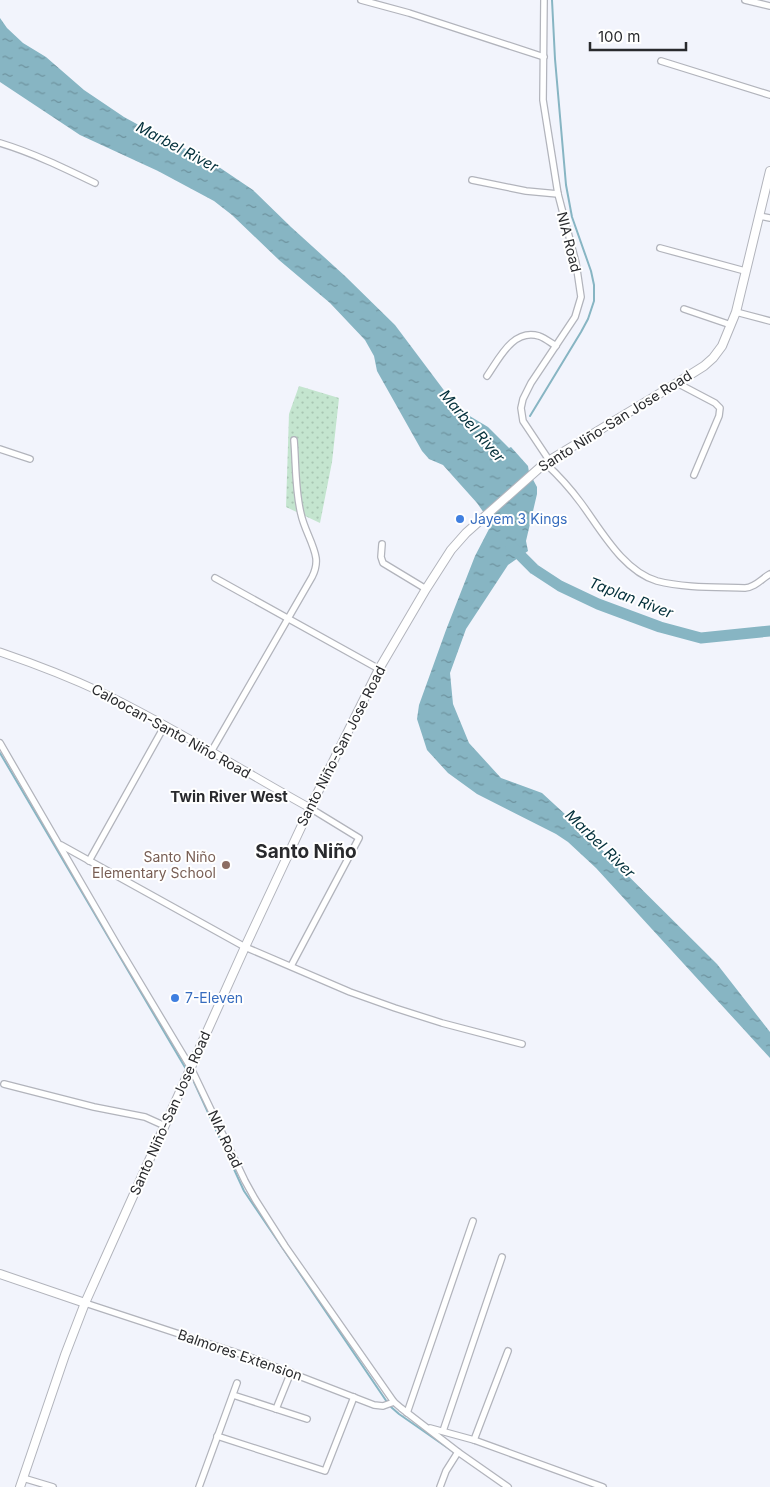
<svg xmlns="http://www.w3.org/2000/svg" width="770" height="1487" viewBox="0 0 770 1487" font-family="Inter,sans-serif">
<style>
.grass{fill:url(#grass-dots)}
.water{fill:url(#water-ripples)}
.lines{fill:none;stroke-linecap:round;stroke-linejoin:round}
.stream{stroke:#87b5c3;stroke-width:2}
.river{stroke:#87b5c3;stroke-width:11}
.minor-casing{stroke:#b2b4bc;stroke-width:8}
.tertiary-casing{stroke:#b2b4bc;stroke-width:9}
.secondary-casing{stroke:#b2b4bc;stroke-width:10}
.minor{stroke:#fff;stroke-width:5.5}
.tertiary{stroke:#fff;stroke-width:7}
.secondary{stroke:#fff;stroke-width:8}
.shop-dot{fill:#3f7fe0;stroke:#fff;stroke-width:2}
.education-dot{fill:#8d6e63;stroke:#fff;stroke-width:2}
.labels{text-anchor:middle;stroke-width:4;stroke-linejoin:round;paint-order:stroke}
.street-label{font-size:14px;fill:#292a2d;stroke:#fff}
.shop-label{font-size:14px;fill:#366cbe;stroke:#fff;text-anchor:start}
.education-label{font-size:14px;fill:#785e54;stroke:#fff;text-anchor:end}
.water-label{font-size:15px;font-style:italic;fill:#03303b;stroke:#fff}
.neighbourhood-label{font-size:15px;font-weight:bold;fill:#292a2d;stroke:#fff}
.district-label{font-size:19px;font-weight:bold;fill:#292a2d;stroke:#fff}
</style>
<defs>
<pattern id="grass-dots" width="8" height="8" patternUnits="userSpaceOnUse" patternTransform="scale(1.25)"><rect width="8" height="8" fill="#c4e5cf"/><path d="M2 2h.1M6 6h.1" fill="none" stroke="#a8c5b2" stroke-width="1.8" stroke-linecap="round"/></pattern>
<pattern id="water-ripples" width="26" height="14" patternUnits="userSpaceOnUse" patternTransform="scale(1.25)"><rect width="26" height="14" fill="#87b5c3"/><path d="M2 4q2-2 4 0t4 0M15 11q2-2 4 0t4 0" fill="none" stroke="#6e939f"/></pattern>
</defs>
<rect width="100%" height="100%" fill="#f2f4fc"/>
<!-- grass -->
<polygon class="grass" points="299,386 339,398 332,462 320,523 286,507 289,414"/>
<!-- water -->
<polygon class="water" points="0,18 7,28 23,43 46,57 84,90 124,117 168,141 204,157 253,190 291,227 345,276 395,325 449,397 468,415 488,427 509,448 511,447 528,466 529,472 537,487 537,494 526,541 528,551 508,565 466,629 450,673 453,704 469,743 501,778 542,793 579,827 717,964 770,1032 770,1058 596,868 568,842 556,834 477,794 448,773 427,750 417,719 419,705 446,630 475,556 489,529 489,520 477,503 443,465 429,459 422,451 377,371 374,356 365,340 330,303 279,260 232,215 214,201 158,171 80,135 0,82"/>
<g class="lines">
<!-- stream -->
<g class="stream">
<polyline points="530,416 581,332 588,319 594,301 594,285 591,271 572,217 566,185 555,59 552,0"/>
<polyline points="0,753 186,1069"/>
<polyline points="194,1082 244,1191 387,1402"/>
<polyline points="391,1407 399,1414 455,1453"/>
</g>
<!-- river -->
<polyline class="river" points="511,546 534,569 560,586 598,604 660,627 701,638 770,631"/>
<defs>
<g id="minor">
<polyline points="361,0 409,13 544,57"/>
<polyline points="544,0 543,100 558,194 576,263 581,297 575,317 531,383 523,399 521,408 523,421 549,460"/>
<polyline points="745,0 770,6"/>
<polyline points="661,61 770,95"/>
<path d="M0,143c33,10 64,25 95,40"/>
<polyline points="472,180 526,191 558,194"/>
<polyline points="759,216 770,218"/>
<polyline points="660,248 745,271"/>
<polyline points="684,309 731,325"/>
<polyline points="736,312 770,321"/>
<path d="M487,376c12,-17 26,-48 52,-40 6,2 12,7 17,10"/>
<polyline points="677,383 715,403 720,408 719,416 694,475"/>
<polyline points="0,449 30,459"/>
<path d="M545,463c13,12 25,25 36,40 20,27 42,68 76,78 27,7 61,6 88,7 11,-1 16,-9 25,-14"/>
<polyline points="382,544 381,557 383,563 426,589"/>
<polyline points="215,578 379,669"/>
<polyline points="0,743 116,943 191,1068 245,1181 255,1199 285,1246 394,1402 401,1408 458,1452 508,1487"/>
<path d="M211,752l101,-175c3,-6 5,-11 4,-19 -2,-14 -12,-29 -15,-44 -6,-24 -5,-50 -7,-74"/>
<polyline points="61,845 245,947 350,992 395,1008 442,1023 522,1044"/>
<polyline points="89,861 165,725"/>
<polyline points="291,966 359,838 310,808"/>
<polyline points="4,1084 94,1107 145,1117 165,1126"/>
<polyline points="85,1303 255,1359 374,1405 383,1406 394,1402"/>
<polyline points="233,1395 307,1419"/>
<polyline points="276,1409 291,1372"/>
<polyline points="407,1413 473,1221"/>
<polyline points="430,1428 474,1440 603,1487"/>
<polyline points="443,1431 502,1257"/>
<polyline points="217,1436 325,1471 354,1397"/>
<polyline points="474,1440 508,1351"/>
<polyline points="23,1478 53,1487"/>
<polyline points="199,1487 237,1383"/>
<polyline points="440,1487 446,1471 458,1452"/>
</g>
<path id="tertiary" d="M0,652c35,12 69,25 103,41 71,34 138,77 207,115"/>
<g id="secondary">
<polyline points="0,1274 85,1303"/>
<polyline points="20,1487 65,1355 85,1303 245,947 310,808 379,669 426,589 451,550 466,533 545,463 677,383 704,366 713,358 722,346 736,312 770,171"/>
</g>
</defs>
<!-- minor casing -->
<use href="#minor" class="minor-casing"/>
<!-- tertiary casing -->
<use href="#tertiary" class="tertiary-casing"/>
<!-- secondary casing -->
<use href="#secondary" class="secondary-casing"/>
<!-- minor -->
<use href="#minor" class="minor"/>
<!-- tertiary -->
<use href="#tertiary" class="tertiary"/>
<!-- secondary -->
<use href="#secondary" class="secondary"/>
</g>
<!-- markers -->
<g class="shop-dot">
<circle cx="460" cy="519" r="5"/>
<circle cx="175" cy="998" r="5"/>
</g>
<circle class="education-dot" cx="226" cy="865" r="5"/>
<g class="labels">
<!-- street labels -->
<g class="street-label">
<text transform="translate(569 242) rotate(76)" y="5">NIA Road</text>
<text transform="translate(615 421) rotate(-32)" y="5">Santo Niño-San Jose Road</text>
<text transform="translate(171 731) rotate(29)" y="5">Caloocan-Santo Niño Road</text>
<text transform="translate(341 746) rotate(-63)" y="5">Santo Niño-San Jose Road</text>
<text transform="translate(170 1113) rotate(-66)" y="5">Santo Niño-San Jose Road</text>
<text transform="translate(225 1139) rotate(65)" y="5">NIA Road</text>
<text transform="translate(240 1355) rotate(19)" y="5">Balmores Extension</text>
</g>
<!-- shop labels -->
<g class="shop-label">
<text x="470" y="524">Jayem 3 Kings</text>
<text x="185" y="1003">7-Eleven</text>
</g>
<!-- education labels -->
<g class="education-label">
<text x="216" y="862">Santo Niño<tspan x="216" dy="16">Elementary School</tspan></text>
</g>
<!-- water labels -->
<g class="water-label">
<text transform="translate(177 147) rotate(28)" y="5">Marbel River</text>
<text transform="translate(472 426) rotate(49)" y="5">Marbel River</text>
<text transform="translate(631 598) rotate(21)" y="5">Taplan River</text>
<text transform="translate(600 844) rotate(44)" y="5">Marbel River</text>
</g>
<!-- neighbourhood labels -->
<g class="neighbourhood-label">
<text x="229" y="802">Twin River West</text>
</g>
<!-- district labels -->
<g class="district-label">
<text x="306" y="858">Santo Niño</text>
</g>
</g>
<!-- scale -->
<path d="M590 42v8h96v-8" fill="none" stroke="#292a2d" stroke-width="2.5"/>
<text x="598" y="42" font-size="15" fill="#292a2d" stroke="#ffffff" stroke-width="4" paint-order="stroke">100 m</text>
</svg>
